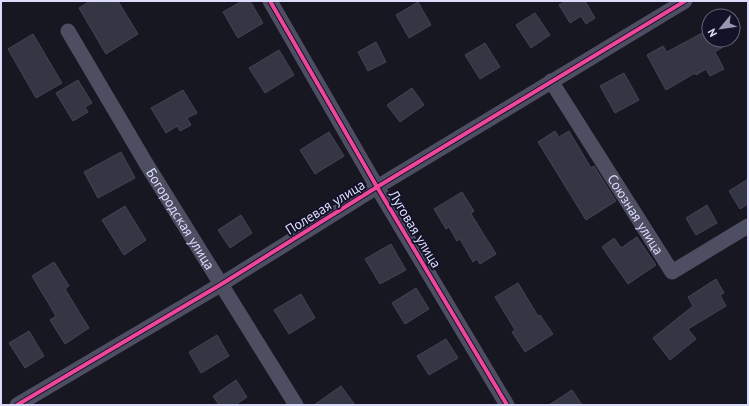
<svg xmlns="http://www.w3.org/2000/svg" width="749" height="406" viewBox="0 0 749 406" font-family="'PT Sans',sans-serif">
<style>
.building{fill:#353644;stroke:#434355}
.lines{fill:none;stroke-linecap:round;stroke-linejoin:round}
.minor{stroke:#4d4e62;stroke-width:15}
.cycleway-casing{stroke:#131227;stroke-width:6}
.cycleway{stroke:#ed469a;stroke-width:4}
.labels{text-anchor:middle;stroke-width:4;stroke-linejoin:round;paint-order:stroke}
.street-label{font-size:14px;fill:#dbdcfc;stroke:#131227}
</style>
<rect width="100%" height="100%" fill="#171722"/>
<!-- building -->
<g class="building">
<polygon points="90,1 118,1 138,34 106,54 79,8"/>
<polygon points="242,1 250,1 263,23 238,38 223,12"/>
<polygon points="566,1 585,1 595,18 586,24 581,16 570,23 559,5"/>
<polygon points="418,2 431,25 409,38 396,15"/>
<polygon points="535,13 550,35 531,48 516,25"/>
<polygon points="704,32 708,40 734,40 715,52 724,69 710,76 706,69 696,75 695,73 666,90 647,55 663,46 667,52"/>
<polygon points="33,34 62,83 36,98 8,49"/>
<polygon points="376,42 386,62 368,71 358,52"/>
<polygon points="485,43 500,67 480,79 465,55"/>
<polygon points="279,50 294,75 265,93 249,68"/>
<polygon points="624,73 639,100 615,113 600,86"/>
<polygon points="78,80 92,103 85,107 88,112 73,121 56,93"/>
<polygon points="412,88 424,105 400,122 387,105"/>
<polygon points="183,90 197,113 187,118 191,125 180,131 177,126 166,133 151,108"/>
<polygon points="555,131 559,137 569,131 591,168 594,166 616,201 586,220 538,142"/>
<polygon points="329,132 344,156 315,174 300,150"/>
<polygon points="121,152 135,178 98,198 84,172"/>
<polygon points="748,179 748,204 740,209 729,191"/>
<polygon points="462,192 474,211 471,214 496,254 480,264 477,259 473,262 460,239 457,241 449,227 446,229 434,209"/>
<polygon points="707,205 717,223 696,235 686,218"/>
<polygon points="125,206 146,240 124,255 102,220"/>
<polygon points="241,215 252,233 230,248 218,230"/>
<polygon points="637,237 656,265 628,284 602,247 614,238 621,248"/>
<polygon points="391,244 406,270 380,284 365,259"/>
<polygon points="54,262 69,286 65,289 89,328 65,344 50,320 56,316 32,276"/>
<polygon points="716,279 724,293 720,295 726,306 688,329 696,339 670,360 653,338 693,306 688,297"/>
<polygon points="518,283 538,316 540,315 553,334 525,352 512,332 515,330 495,297"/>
<polygon points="416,288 429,309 405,324 392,303"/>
<polygon points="301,294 315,318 289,334 274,310"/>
<polygon points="29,331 44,356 25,368 9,343"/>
<polygon points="217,335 229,356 201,373 189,352"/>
<polygon points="446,339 458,358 429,375 417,356"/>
<polygon points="236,380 247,397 235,405 219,405 213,396"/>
<polygon points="341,386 355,405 314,405"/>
<polygon points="572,390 582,405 549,405"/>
</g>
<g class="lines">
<!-- minor -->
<g class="minor">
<polyline points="270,1 377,187 507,405"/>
<path id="s1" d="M68,31l79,134 149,240"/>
<path id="s2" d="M551,81l121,191 76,-46"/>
<polyline points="17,405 220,285 377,187 685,1"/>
</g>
<defs>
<g id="cycleway">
<polyline points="270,1 377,187 507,405"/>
<polyline points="17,405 220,285 377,187 685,1"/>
</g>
</defs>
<!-- cycleway casing -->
<use href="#cycleway" class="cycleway-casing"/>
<!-- cycleway -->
<use href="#cycleway" class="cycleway"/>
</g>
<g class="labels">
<!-- street labels -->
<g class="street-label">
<text transform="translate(325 207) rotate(-32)" y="5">Полевая улица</text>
<text dy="5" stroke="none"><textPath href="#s2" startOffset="158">Союзная улица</textPath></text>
<text dy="5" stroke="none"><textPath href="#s1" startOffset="219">Богородская улица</textPath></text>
<text transform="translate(415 229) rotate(59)" y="5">Луговая улица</text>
</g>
</g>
<!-- border -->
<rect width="749" height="406" fill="none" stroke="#dbdcfc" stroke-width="4"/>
<!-- north arrow -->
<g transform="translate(721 28) rotate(241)"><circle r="19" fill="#131227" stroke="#63637c"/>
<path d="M0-3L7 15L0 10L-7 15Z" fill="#9697b0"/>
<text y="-6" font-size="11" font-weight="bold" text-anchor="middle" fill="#dbdcfc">N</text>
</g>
</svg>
